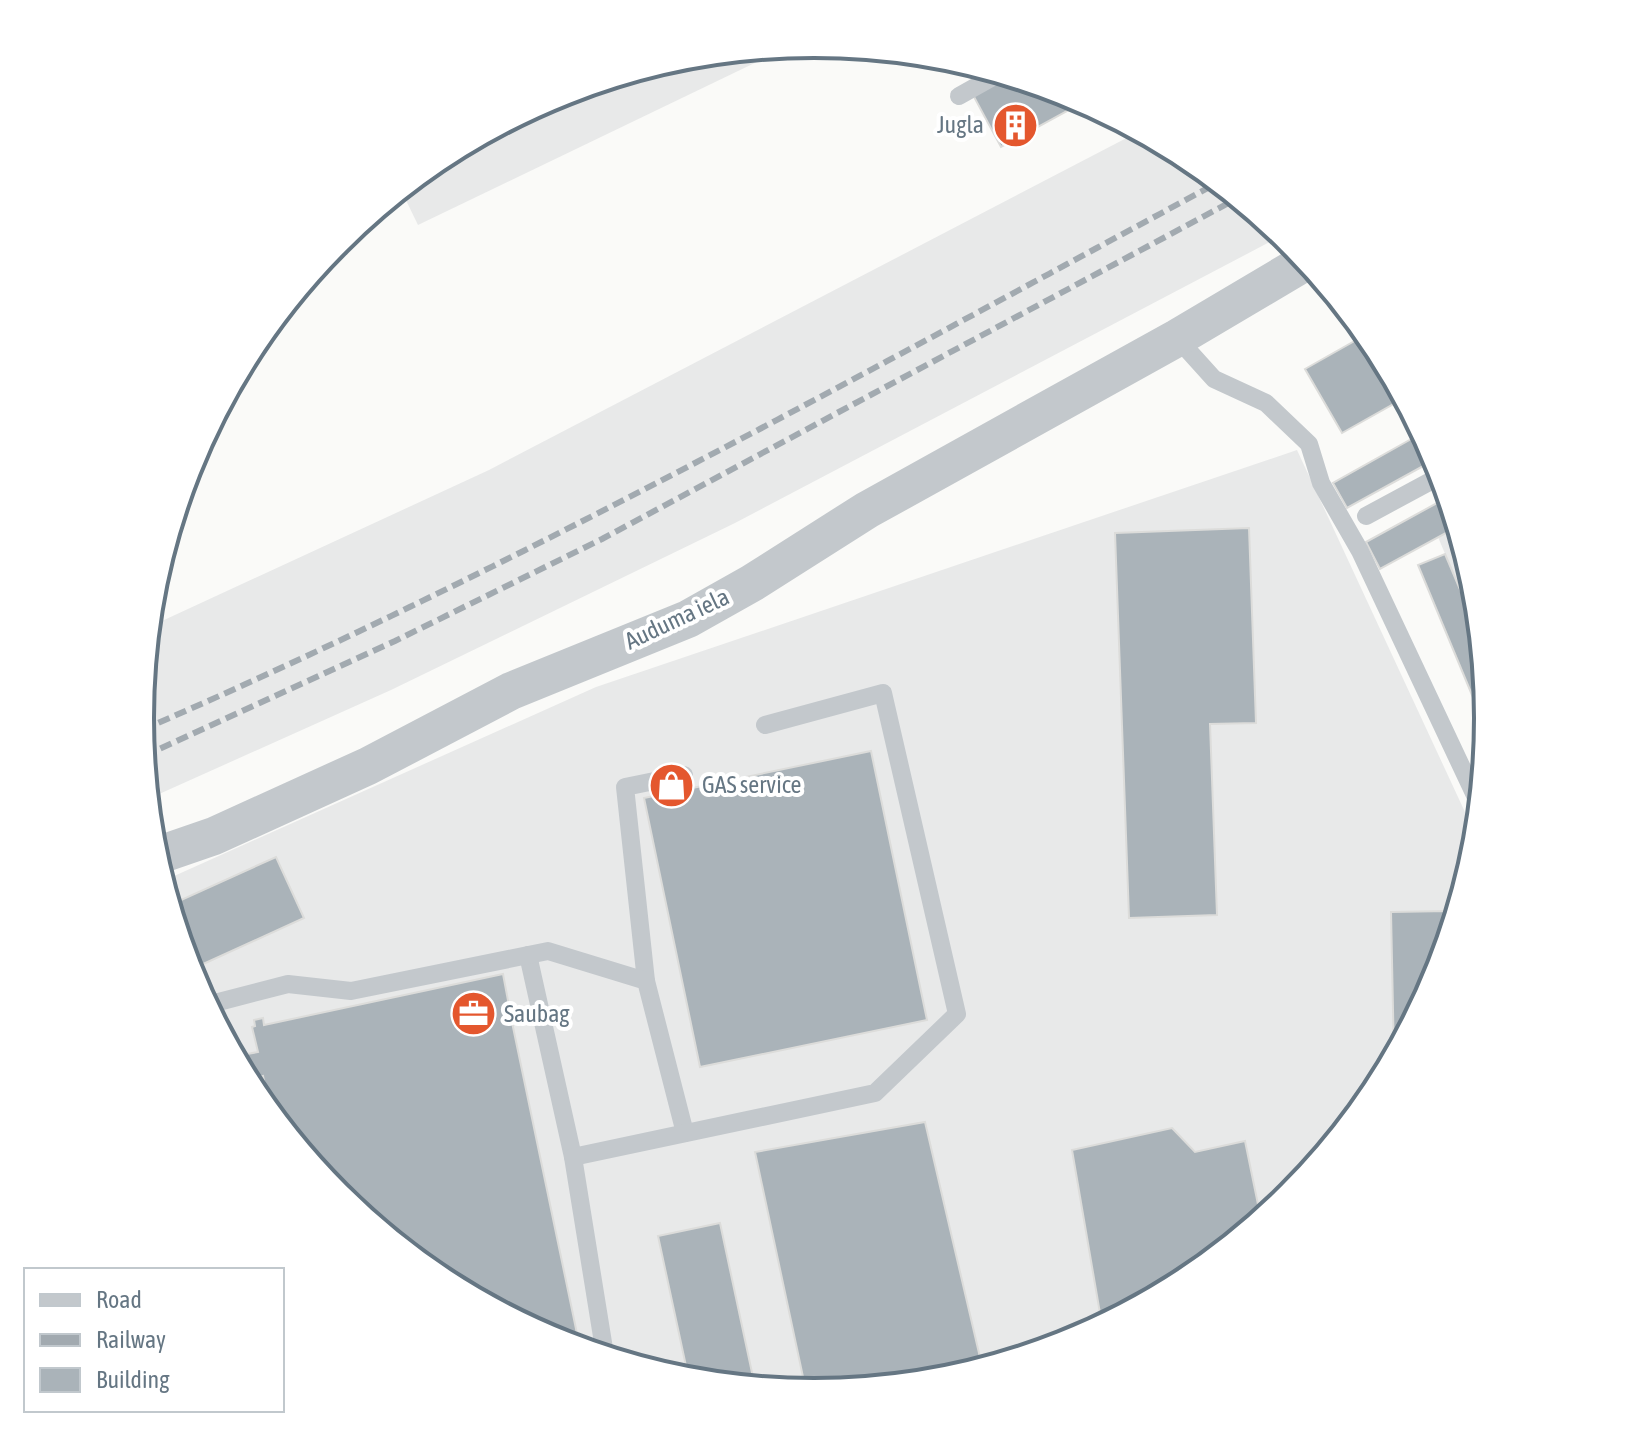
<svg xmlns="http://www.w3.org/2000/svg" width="1629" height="1436" viewBox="0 0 1629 1436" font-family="'Asap Condensed',sans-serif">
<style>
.built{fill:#e8e9e9}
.building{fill:#aab3b9;stroke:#dcdcda;stroke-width:2}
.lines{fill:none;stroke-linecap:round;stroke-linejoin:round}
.service{stroke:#c3c8cc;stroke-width:18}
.minor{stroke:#c3c8cc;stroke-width:38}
.rail{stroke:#a2aab0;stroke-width:6;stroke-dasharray:12 6;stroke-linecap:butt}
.labels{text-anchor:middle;stroke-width:8;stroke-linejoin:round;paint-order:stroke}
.poi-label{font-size:24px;fill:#657683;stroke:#fff;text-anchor:start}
.street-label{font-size:24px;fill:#657683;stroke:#fff}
.rim{fill:none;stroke:#657683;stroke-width:4}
</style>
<rect width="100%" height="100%" fill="#fafaf8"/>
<!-- built -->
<g class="built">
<polygon points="790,46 418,225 401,190 440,157 557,95 683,57"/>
<polygon points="1140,131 1189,158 1283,235 735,523 391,690 148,799 141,718 149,627 489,470"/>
<polygon points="1297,450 1477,838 1475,850 1437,976 1375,1093 1291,1195 1189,1279 1072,1341 946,1379 814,1392 683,1379 556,1341 440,1278 338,1194 254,1092 192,976 163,881 596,687"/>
<polygon points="1457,527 1476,587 1481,639 1438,537"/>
</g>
<!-- building -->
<g class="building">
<polygon points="1008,76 1073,95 1080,104 1001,147 973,95"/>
<polygon points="1367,334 1375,344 1404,398 1342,433 1305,369"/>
<polygon points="1422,433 1436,459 1347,508 1333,483"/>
<polygon points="1448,497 1457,527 1380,569 1366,542"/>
<polygon points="1249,528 1256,723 1210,724 1217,915 1129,918 1115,533"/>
<polygon points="1445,554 1481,639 1488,718 1487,731 1418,565"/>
<polygon points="871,751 927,1020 700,1067 644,798"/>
<polygon points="276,857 304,918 190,970 170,905"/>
<polygon points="1448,911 1449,937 1437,976 1394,1058 1391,912"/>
<polygon points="503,974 513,1027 580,1348 556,1341 440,1278 338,1194 258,1097 267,1095 263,1076 251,1078 247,1054 258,1052 252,1027 255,1026 254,1020 263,1018 264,1025"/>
<polygon points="925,1122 982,1366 994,1365 946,1379 806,1391 755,1152"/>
<polygon points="1172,1128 1195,1152 1245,1141 1261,1219 1189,1279 1102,1325 1072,1150"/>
<polygon points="720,1223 754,1382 742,1385 689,1380 658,1236"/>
</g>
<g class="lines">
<!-- service -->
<g class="service">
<polyline points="959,96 1000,73"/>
<polyline points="1177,338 1214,379 1266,403 1309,444 1321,483 1360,551 1480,806"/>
<polyline points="1366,516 1442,475"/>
<polyline points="528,955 573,1157"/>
<polyline points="646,981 625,787 684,775"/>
<polyline points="207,1005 288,984 351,991 548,951 646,981 685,1133"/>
<polyline points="605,1355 573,1157 875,1093 957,1014 883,693 765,725"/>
</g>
<!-- minor -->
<polyline class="minor" points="156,856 214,836 368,766 511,691 688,619 752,583 867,510 1177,338 1307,261"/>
<!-- rail -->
<g class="rail">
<path d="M142,730c370,-160 722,-357 1077,-548"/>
<polyline points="144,756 395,641 602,539 1238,198"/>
</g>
</g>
<!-- icons -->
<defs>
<symbol id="building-disc" viewBox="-11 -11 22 22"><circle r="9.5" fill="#e4572e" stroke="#fff"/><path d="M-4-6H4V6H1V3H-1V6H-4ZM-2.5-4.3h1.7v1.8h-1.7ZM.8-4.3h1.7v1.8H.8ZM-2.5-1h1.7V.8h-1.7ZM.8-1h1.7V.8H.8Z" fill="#fff"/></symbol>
<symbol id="shop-disc" viewBox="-11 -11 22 22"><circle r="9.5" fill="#e4572e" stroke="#fff"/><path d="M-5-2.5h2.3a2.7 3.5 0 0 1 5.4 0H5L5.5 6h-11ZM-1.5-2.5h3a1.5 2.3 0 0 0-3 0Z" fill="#fff"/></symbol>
<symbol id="office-disc" viewBox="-11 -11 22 22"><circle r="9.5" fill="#e4572e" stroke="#fff"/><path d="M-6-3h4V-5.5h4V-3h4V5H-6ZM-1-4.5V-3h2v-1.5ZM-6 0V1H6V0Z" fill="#fff"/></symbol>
</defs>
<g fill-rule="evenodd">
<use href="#building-disc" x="990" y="100" width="51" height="51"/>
<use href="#shop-disc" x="646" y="760" width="51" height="51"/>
<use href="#office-disc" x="448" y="988" width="51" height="51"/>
</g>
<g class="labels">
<!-- poi labels -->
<g class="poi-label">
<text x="984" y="133" text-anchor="end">Jugla</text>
<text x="702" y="793">GAS service</text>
<text x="504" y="1022">Saubag</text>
</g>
<!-- street labels -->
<g class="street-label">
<text transform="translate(677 619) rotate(-25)" y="8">Auduma iela</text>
</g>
</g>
<!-- crop -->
<path d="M0 0H1629V1436H0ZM154 718a660 660 0 1 1 1320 0a660 660 0 1 1-1320 0Z" fill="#fff" fill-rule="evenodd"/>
<path class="rim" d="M154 718a660 660 0 1 1 1320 0a660 660 0 1 1-1320 0Z"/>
<!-- legend -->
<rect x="24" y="1268" width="260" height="144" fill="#ffffff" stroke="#c1c8cd" stroke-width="2"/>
<rect x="40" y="1294" width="40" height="12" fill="#c3c8cc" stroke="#c1c8cd" stroke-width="2"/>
<text x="96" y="1308" font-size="24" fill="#657683">Road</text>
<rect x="40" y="1334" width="40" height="12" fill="#a2aab0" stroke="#c1c8cd" stroke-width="2"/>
<text x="96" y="1348" font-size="24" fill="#657683">Railway</text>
<rect x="40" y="1368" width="40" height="24" fill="#aab3b9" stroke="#c1c8cd" stroke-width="2"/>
<text x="96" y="1388" font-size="24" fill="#657683">Building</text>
</svg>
